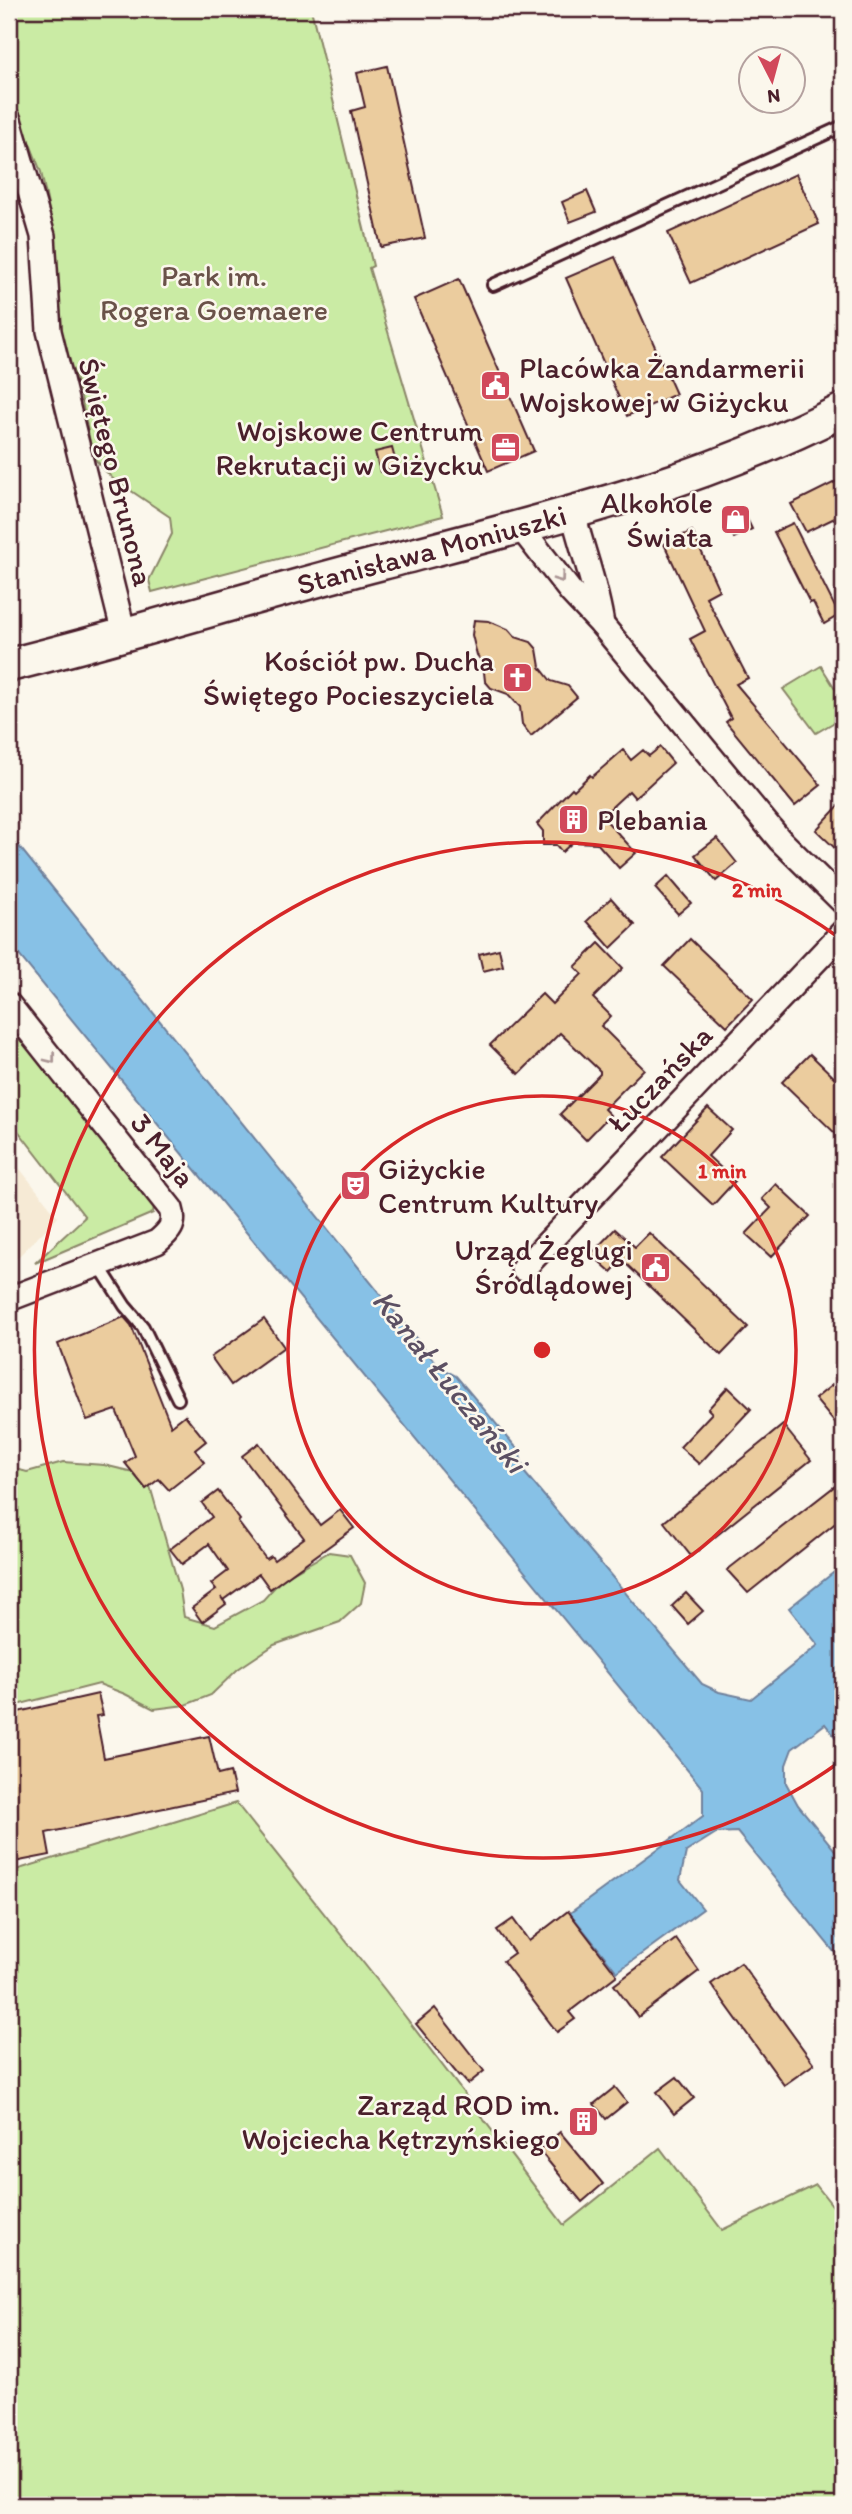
<svg xmlns="http://www.w3.org/2000/svg" width="852" height="2514" viewBox="0 0 852 2514" font-family="Itim,sans-serif">
<style>
.built{fill:#f6ead5}
.green{fill:#caeba4;stroke:#8a8568;stroke-width:2}
.water{fill:#87c1e6;stroke:#6f809b;stroke-width:2}
.building{fill:#ebcc9e;stroke:#4a1f2b;stroke-width:2}
.lines{fill:none;stroke-linecap:round;stroke-linejoin:round}
.lane-casing{stroke:#4a1f2b;stroke-width:16}
.street-casing{stroke:#4a1f2b;stroke-width:28}
.secondary-casing{stroke:#4a1f2b;stroke-width:37}
.lane{stroke:#fbf7ec;stroke-width:10}
.street{stroke:#fbf7ec;stroke-width:23}
.secondary{stroke:#fbf7ec;stroke-width:32}
.oneway{stroke:#ab9695}
.ring{fill:none;stroke:#d62828;stroke-width:3.5}
.labels{text-anchor:middle;stroke-width:5;stroke-linejoin:round;paint-order:stroke}
.park-label{font-size:30px;fill:#6a5249;stroke:#fbf7ec}
.poi-label{font-size:30px;fill:#4a1f2b;stroke:#fbf7ec;text-anchor:end}
.street-label{font-size:30px;fill:#4a1f2b;stroke:#fbf7ec}
.water-label{font-size:32px;font-style:italic;fill:#5c5063;stroke:#fbf7ec}
.centre{fill:#d62828;stroke:#fbf7ec;stroke-width:3.5}
.ring-label{font-size:21px;text-anchor:middle;font-weight:bold;fill:#d62828;stroke:#fbf7ec;stroke-width:5;stroke-linejoin:round;paint-order:stroke}
</style>
<rect width="100%" height="100%" fill="#fbf7ec"/>
<filter id="ink" filterUnits="userSpaceOnUse"><feTurbulence type="fractalNoise" baseFrequency=".0143" numOctaves="2"/><feDisplacementMap in="SourceGraphic" scale="14" xChannelSelector="R" yChannelSelector="G"/><feConvolveMatrix kernelMatrix="1 2 1 2 8 2 1 2 1" color-interpolation-filters="sRGB"/></filter>
<g filter="url(#ink)">
<!-- built -->
<polygon class="built" points="9,1155 58,1217 9,1266"/>
<!-- green -->
<g class="green">
<polygon points="9,9 311,9 373,266 369,268 443,516 152,592 149,580 172,534 170,517 112,478 93,457 81,397 58,322 56,243 41,172 9,90"/>
<polygon points="821,666 843,701 843,717 816,733 783,689"/>
<polygon points="9,1019 154,1205 153,1213 35,1263 85,1217 9,1119"/>
<polygon points="63,1462 104,1465 133,1472 150,1486 180,1590 184,1617 215,1626 263,1600 282,1579 329,1552 350,1555 365,1583 361,1603 340,1622 274,1645 238,1669 211,1695 185,1705 154,1709 125,1694 99,1684 9,1707 9,1467 27,1472"/>
<polygon points="236,1803 385,1990 564,2225 660,2148 722,2230 816,2185 843,2219 843,2505 9,2505 9,1872"/>
</g>
<!-- water -->
<polygon class="water" points="9,834 439,1367 456,1376 519,1451 524,1472 702,1684 719,1692 751,1699 818,1645 789,1608 843,1565 843,1747 825,1724 792,1749 786,1765 786,1783 798,1805 843,1860 843,1963 737,1832 716,1833 686,1852 680,1880 703,1909 617,1972 570,1913 703,1816 703,1789 9,943"/>
<!-- building -->
<g class="building">
<polygon points="387,66 425,238 381,247 351,111 365,107 357,73"/>
<polygon points="796,174 819,224 691,283 668,233"/>
<polygon points="587,191 596,212 570,222 562,202"/>
<polygon points="615,257 676,394 627,416 566,278"/>
<polygon points="459,279 534,451 488,471 414,299"/>
<polygon points="392,448 397,467 380,472 375,452"/>
<polygon points="843,478 843,514 806,532 791,504"/>
<polygon points="742,508 752,529 734,538 724,517"/>
<polygon points="793,523 839,615 824,624 813,602 810,603 774,532"/>
<polygon points="692,531 719,590 706,597 748,678 736,684 821,785 795,806 726,722 731,718 690,639 705,631 664,544"/>
<polygon points="474,620 489,621 508,629 515,637 531,642 537,649 540,667 551,681 568,686 577,697 531,736 522,724 520,707 508,694 491,688 485,681 483,663 477,655 472,635"/>
<polygon points="660,747 673,763 635,798 629,791 602,816 636,853 619,868 597,843 573,842 562,852 556,845 543,845 543,831 537,824 572,788 574,790 590,775 592,777 623,750 631,760 643,750 649,756"/>
<polygon points="843,801 843,856 816,830"/>
<polygon points="717,838 737,863 716,881 695,855"/>
<polygon points="668,876 691,903 678,914 655,888"/>
<polygon points="611,898 635,925 611,948 587,921"/>
<polygon points="690,939 753,999 727,1026 664,966"/>
<polygon points="599,943 623,968 593,998 611,1016 601,1026 644,1069 604,1109 610,1115 586,1140 560,1114 600,1074 600,1071 560,1033 519,1074 490,1045 542,994 552,1004 582,974 575,967"/>
<polygon points="499,949 503,966 483,971 479,954"/>
<polygon points="810,1054 843,1086 843,1141 782,1082"/>
<polygon points="708,1108 732,1130 708,1156 735,1181 713,1205 662,1157"/>
<polygon points="776,1184 810,1216 771,1257 746,1234 771,1208 762,1199"/>
<polygon points="615,1229 635,1247 649,1233 748,1327 721,1355 622,1260 611,1272 591,1254"/>
<polygon points="124,1317 131,1325 171,1426 185,1415 206,1441 195,1450 204,1462 169,1490 159,1479 146,1489 125,1463 135,1456 116,1410 87,1420 58,1344"/>
<polygon points="264,1319 284,1347 231,1385 211,1357"/>
<polygon points="843,1376 843,1433 815,1399"/>
<polygon points="728,1387 751,1409 699,1464 680,1447 712,1413 708,1409"/>
<polygon points="783,1425 811,1460 691,1556 664,1522"/>
<polygon points="259,1443 320,1525 340,1510 354,1528 270,1589 259,1574 223,1600 221,1597 226,1604 202,1622 192,1608 216,1590 211,1584 228,1571 209,1544 182,1564 170,1549 212,1517 202,1503 218,1491 240,1520 238,1522 266,1559 271,1556 274,1560 304,1538 242,1456"/>
<polygon points="835,1486 843,1496 843,1517 748,1593 727,1570"/>
<polygon points="686,1593 703,1611 688,1624 672,1606"/>
<polygon points="98,1694 103,1715 96,1716 104,1758 209,1736 218,1775 230,1772 235,1793 46,1833 50,1855 9,1863 9,1714"/>
<polygon points="568,1911 617,1975 569,2012 575,2019 557,2032 503,1961 514,1953 497,1930 513,1919 529,1941"/>
<polygon points="676,1939 699,1971 638,2017 614,1985"/>
<polygon points="741,1963 814,2064 784,2085 711,1984"/>
<polygon points="435,2008 484,2071 468,2084 460,2075 459,2076 416,2024"/>
<polygon points="677,2077 694,2098 674,2114 657,2092"/>
<polygon points="615,2087 627,2102 606,2119 594,2104"/>
<polygon points="560,2132 603,2184 582,2202 539,2150"/>
</g>
<g class="lines">
<defs>
<g id="lane">
<polyline points="493,285 843,126"/>
<polyline points="98,1264 125,1306 143,1327 178,1399"/>
</g>
<g id="street">
<polyline points="9,120 43,236 49,331 124,634"/>
<path d="M573,513c9,38 24,74 29,112"/>
<polyline points="521,528 571,592 602,625 780,840 843,902"/>
<path d="M9,1005l162,204c5,16 -2,23 -14,33l-148,57"/>
<polyline points="523,1269 843,932"/>
</g>
<g id="secondary">
<path id="s1" d="M9,665c125,-31 248,-70 373,-102 160,-42 312,-77 461,-153"/>
</g>
</defs>
<!-- lane casing -->
<use href="#lane" class="lane-casing"/>
<!-- street casing -->
<use href="#street" class="street-casing"/>
<!-- secondary casing -->
<use href="#secondary" class="secondary-casing"/>
<!-- lane -->
<use href="#lane" class="lane"/>
<!-- street -->
<use href="#street" class="street"/>
<!-- secondary -->
<use href="#secondary" class="secondary"/>
</g>
<!-- one-way arrows -->
<defs><path id="oneway-chevron" d="M-2-3.5L2.5 0L-2 3.5" fill="none" stroke-width="1.6" stroke-linecap="round" stroke-linejoin="round" transform="scale(1.75)"/></defs>
<g class="oneway">
<use href="#oneway-chevron" transform="translate(560 578) rotate(54)"/>
<use href="#oneway-chevron" transform="translate(51 1059) rotate(52)"/>
</g>
</g>
<!-- distance rings -->
<g class="ring">
<circle cx="542" cy="1350" r="254"/>
<path d="M841 1761A508 508 0 1 1 841 939"/>
</g>
<!-- icons -->
<defs>
<symbol id="civic-square" viewBox="-11 -11 22 22"><rect x="-9" y="-9" width="18" height="18" rx="4" fill="#d1495b" stroke="#fbf7ec"/><path d="M-.6-6.5H3V-4.5H.6V-3L4-1V1h2V6H-6V1h2V-1L-.6-3ZM-1.2 2.5V6h2.4V2.5Z" fill="#fff"/></symbol>
<symbol id="office-square" viewBox="-11 -11 22 22"><rect x="-9" y="-9" width="18" height="18" rx="4" fill="#d1495b" stroke="#fbf7ec"/><path d="M-6-3h4V-5.5h4V-3h4V5H-6ZM-1-4.5V-3h2v-1.5ZM-6 0V1H6V0Z" fill="#fff"/></symbol>
<symbol id="shop-square" viewBox="-11 -11 22 22"><rect x="-9" y="-9" width="18" height="18" rx="4" fill="#d1495b" stroke="#fbf7ec"/><path d="M-5-2.5h2.3a2.7 3.5 0 0 1 5.4 0H5L5.5 6h-11ZM-1.5-2.5h3a1.5 2.3 0 0 0-3 0Z" fill="#fff"/></symbol>
<symbol id="church-square" viewBox="-11 -11 22 22"><rect x="-9" y="-9" width="18" height="18" rx="4" fill="#d1495b" stroke="#fbf7ec"/><path d="M-1.2-6h2.4v3.5h3.3v2.4h-3.3V6h-2.4V-.1h-3.3v-2.4h3.3Z" fill="#fff"/></symbol>
<symbol id="building-square" viewBox="-11 -11 22 22"><rect x="-9" y="-9" width="18" height="18" rx="4" fill="#d1495b" stroke="#fbf7ec"/><path d="M-4-6H4V6H1V3H-1V6H-4ZM-2.5-4.3h1.7v1.8h-1.7ZM.8-4.3h1.7v1.8H.8ZM-2.5-1h1.7V.8h-1.7ZM.8-1h1.7V.8H.8Z" fill="#fff"/></symbol>
<symbol id="theatre-square" viewBox="-11 -11 22 22"><rect x="-9" y="-9" width="18" height="18" rx="4" fill="#d1495b" stroke="#fbf7ec"/><path d="M-5-5.5Q0-4 5-5.5V0Q5 5 0 6Q-5 5-5 0ZM-3.3-2.5H-1v1.5H-3.3ZM1-2.5H3.3v1.5H1ZM-2.8 1Q0 5.5 2.8 1Z" fill="#fff"/></symbol>
</defs>
<g fill-rule="evenodd">
<use href="#civic-square" x="478" y="368" width="35" height="35"/>
<use href="#office-square" x="488" y="430" width="35" height="35"/>
<use href="#shop-square" x="718" y="502" width="35" height="35"/>
<use href="#church-square" x="500" y="660" width="35" height="35"/>
<use href="#building-square" x="556" y="802" width="35" height="35"/>
<use href="#theatre-square" x="338" y="1168" width="35" height="35"/>
<use href="#civic-square" x="638" y="1250" width="35" height="35"/>
<use href="#building-square" x="566" y="2104" width="35" height="35"/>
</g>
<g class="labels">
<!-- park labels -->
<g class="park-label">
<text x="214" y="286">Park im.<tspan x="214" dy="34">Rogera Goemaere</tspan></text>
</g>
<!-- poi labels -->
<g class="poi-label">
<text x="519" y="378" text-anchor="start">Placówka Żandarmerii<tspan x="519" dy="34">Wojskowej w Giżycku</tspan></text>
<text x="483" y="441">Wojskowe Centrum<tspan x="483" dy="34">Rekrutacji w Giżycku</tspan></text>
<text x="713" y="513">Alkohole<tspan x="713" dy="34">Świata</tspan></text>
<text x="494" y="671">Kościół pw. Ducha<tspan x="494" dy="34">Świętego Pocieszyciela</tspan></text>
<text x="597" y="830" text-anchor="start">Plebania</text>
<text x="378" y="1179" text-anchor="start">Giżyckie<tspan x="378" dy="34">Centrum Kultury</tspan></text>
<text x="633" y="1260">Urząd Żeglugi<tspan x="633" dy="34">Śródlądowej</tspan></text>
<text x="560" y="2115">Zarząd ROD im.<tspan x="560" dy="34">Wojciecha Kętrzyńskiego</tspan></text>
</g>
<!-- street labels -->
<g class="street-label">
<text transform="translate(116 472) rotate(76)" y="10">Świętego Brunona</text>
<text dy="10" stroke="none"><textPath href="#s1" startOffset="438">Stanisława Moniuszki</textPath></text>
<text transform="translate(660 1079) rotate(-46)" y="10">Łuczańska</text>
<text transform="translate(163 1150) rotate(52)" y="10">3 Maja</text>
</g>
<!-- water labels -->
<g class="water-label">
<text transform="translate(450 1381) rotate(51)" y="11">Kanał Łuczański</text>
</g>
</g>
<circle cx="542" cy="1350" r="10" class="centre"/>
<g class="ring-label">
<text x="757" y="897">2 min</text>
<text x="722" y="1178">1 min</text>
</g>
<!-- margin -->
<rect width="852" height="2514" fill="none" stroke="#fbf7ec" stroke-width="35"/>
<rect x="18" y="18" width="817" height="2479" fill="none" stroke="#4a1f2b" stroke-width="2.5" filter="url(#ink)"/>
<!-- north arrow -->
<g transform="translate(772 80) rotate(174)"><circle r="33" fill="#fbf7ec" stroke="#b4a19f" stroke-width="2"/>
<path d="M0-5L12 26L0 18L-12 26Z" fill="#d1495b"/>
<text y="-10" font-size="19" font-weight="bold" text-anchor="middle" fill="#4a1f2b">N</text>
</g>
</svg>
